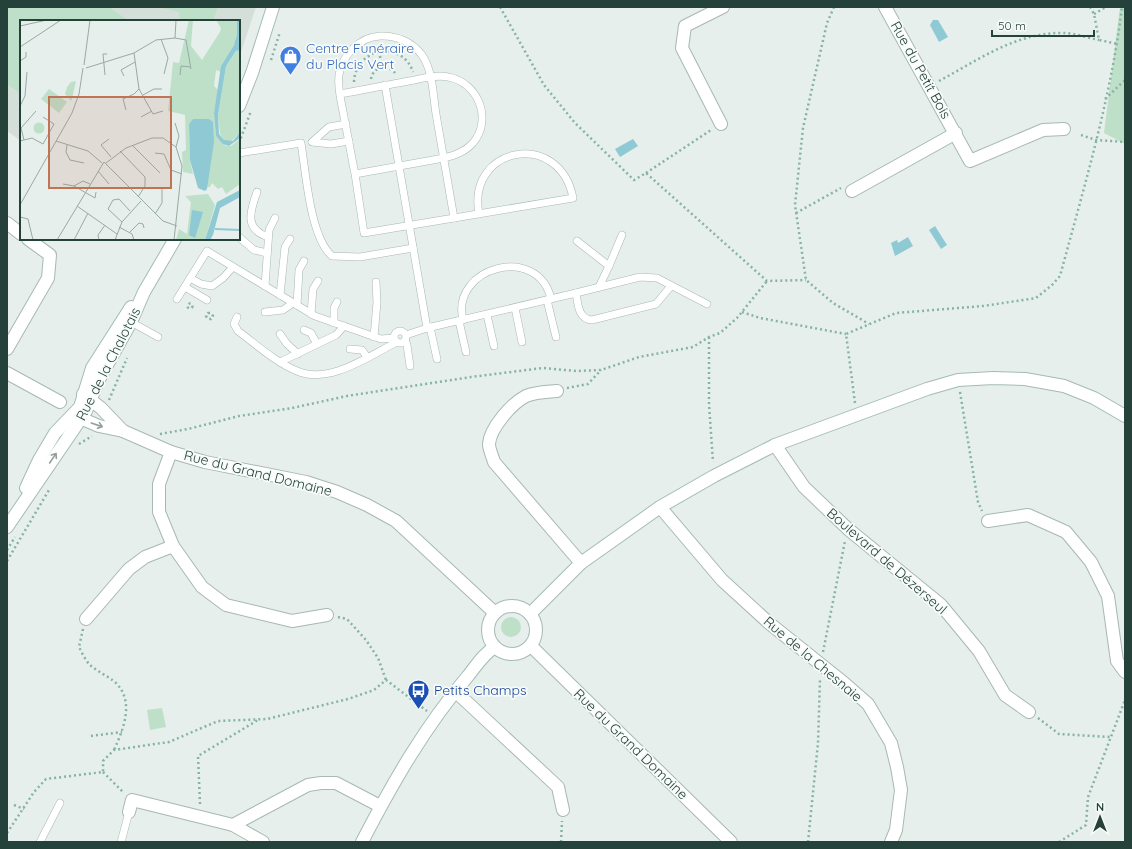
<svg xmlns="http://www.w3.org/2000/svg" width="1132" height="849" viewBox="0 0 1132 849" font-family="Quicksand,sans-serif">
<style>
.built{fill:#d4dfda}
.green{fill:#bfe0c8}
.water{fill:#8ec9d4}
.lines{fill:none;stroke-linecap:round;stroke-linejoin:round}
.lane-casing{stroke:#a8b8b2;stroke-width:8}
.street-casing{stroke:#a8b8b2;stroke-width:14}
.secondary-casing{stroke:#a4bbb3;stroke-width:14}
.path{stroke:#86b3a5;stroke-width:2.5;stroke-dasharray:2 3;stroke-linecap:butt}
.lane{stroke:#fff;stroke-width:7}
.street{stroke:#fff;stroke-width:12}
.secondary{stroke:#fff;stroke-width:12}
.oneway{stroke:#92a09c}
.labels{text-anchor:middle;stroke-width:3.5;stroke-linejoin:round;paint-order:stroke}
.shop-label{font-size:14px;fill:#366cbe;stroke:#f7fbf9;text-anchor:start}
.street-label{font-size:14px;fill:#24423a;stroke:#f7fbf9}
.transit-label{font-size:14px;fill:#164399;stroke:#f7fbf9;text-anchor:start}
.inset-river{fill:none;stroke:#8ec9d4;stroke-width:2}
.inset-road{fill:none;stroke:#98aaa4;stroke-width:1}
.view{fill:#c07456;fill-opacity:0.15;stroke:#c07456;stroke-width:2}
.inset-edge{fill:none;stroke:#24423a;stroke-width:2}
</style>
<rect width="100%" height="100%" fill="#e6efeb"/>
<!-- built -->
<polygon class="built" points="7,7 256,7 239,58 239,21 21,21 21,141 7,131"/>
<!-- green -->
<g class="green">
<polygon points="7,7 109,7 129,21 21,21 21,94 7,84"/>
<polygon points="218,7 213,21 180,21 179,12 162,8"/>
<polygon points="1120,7 1125,7 1125,144 1104,133"/>
<circle cx="511" cy="627" r="10"/>
<polygon points="162,708 166,727 150,730 147,710"/>
</g>
<!-- water -->
<g class="water">
<polygon points="933,20 938,20 948,37 939,42 930,25"/>
<polygon points="633,139 638,146 620,157 615,149"/>
<polygon points="935,226 947,245 941,249 929,230"/>
<polygon points="908,237 913,246 895,256 891,243 897,240 898,243"/>
</g>
<g class="lines">
<defs>
<g id="lane">
<path d="M385,85l42,243 149,-35c2,11 2,26 16,27l64,-16 15,-18"/>
<path d="M340,94c23,-4 46,-9 69,-13 12,-2 26,-7 39,-4 30,5 45,42 25,66 -8,9 -18,12 -29,15l-89,16c-4,-19 -7,-38 -11,-57 -2,-13 -7,-28 -5,-42 3,-19 20,-38 41,-39 16,-1 32,6 42,19 11,16 11,40 14,59 6,34 12,69 18,104l-90,15 -9,-59"/>
<polyline points="346,124 329,127 312,142 331,144 349,141"/>
<path d="M239,153l62,-10c5,30 9,94 31,113l28,1 53,-9"/>
<path d="M257,192c-7,19 -13,37 11,45"/>
<path d="M454,218l119,-20c-13,-69 -107,-52 -94,16"/>
<polyline points="239,237 254,250 267,253"/>
<polyline points="577,241 609,266 599,287"/>
<polyline points="609,266 622,235"/>
<polyline points="190,278 201,284 212,286 223,278 233,267"/>
<polyline points="265,286 269,230 275,218"/>
<polyline points="185,287 207,300"/>
<polyline points="576,293 640,277 657,278 707,304"/>
<polyline points="280,295 285,247 290,239"/>
<polyline points="177,299 207,251 315,316 381,339 394,338"/>
<polyline points="547,300 556,337"/>
<polyline points="297,305 299,270 304,261"/>
<polyline points="515,308 522,342"/>
<polyline points="265,312 283,310 293,303"/>
<polyline points="311,314 313,289 318,281"/>
<polyline points="487,315 494,346"/>
<path d="M237,317l-3,7 4,7c19,14 37,31 59,40 32,14 72,-15 100,-29"/>
<path d="M463,320c-13,-53 75,-77 88,-21"/>
<polyline points="459,321 466,352"/>
<polyline points="131,322 158,337"/>
<polyline points="334,323 334,308 337,302"/>
<polyline points="430,327 437,359"/>
<polyline points="304,330 311,333 317,344"/>
<circle cx="400" cy="337" r="6"/>
<polyline points="280,334 287,344 298,354"/>
<polyline points="406,335 427,328"/>
<polyline points="374,337 377,302 376,282"/>
<polyline points="405,340 407,345 410,366"/>
<polyline points="350,349 362,350 367,357"/>
<polyline points="280,362 336,335 344,326"/>
<polyline points="40,842 60,803"/>
<polyline points="121,842 129,812"/>
</g>
<g id="street">
<polyline points="885,7 970,161 1043,130 1064,129"/>
<polyline points="721,124 682,48 685,26 723,7"/>
<polyline points="852,191 956,133"/>
<polyline points="7,223 21,234"/>
<polyline points="7,349 48,278 50,255 28,239"/>
<polyline points="7,373 60,402"/>
<path d="M557,391c-10,1 -21,1 -31,5 -14,7 -36,32 -37,48 0,6 4,13 5,18l87,101"/>
<polyline points="83,394 101,408 123,431"/>
<polyline points="73,415 99,426 123,431 171,452 205,462 306,482 337,492 367,505 396,521 495,613"/>
<polyline points="775,445 804,487 848,529 941,605 979,651 1005,695 1029,712"/>
<polyline points="171,452 159,484 159,512 173,546 202,587 226,605 292,621 327,615"/>
<polyline points="660,507 722,580 769,623 844,683 868,704 891,743 897,767 901,790 896,830 891,842"/>
<polyline points="988,521 1028,515 1066,532 1091,562 1108,596 1117,661 1125,672"/>
<polyline points="86,619 129,569 145,557 173,546"/>
<polyline points="531,646 731,842"/>
<polyline points="455,691 558,787 563,810"/>
<polyline points="129,812 132,800 233,825 308,785 321,783 336,783 380,806"/>
<polyline points="233,825 263,842"/>
</g>
<g id="secondary">
<polyline points="239,106 252,73 273,7"/>
<polyline points="26,488 39,460 55,433 80,407 92,368 131,307"/>
<polyline points="7,527 86,411 98,381 131,322 144,292 175,239"/>
<circle cx="512" cy="630" r="24"/>
<polyline points="530,614 581,563 660,507 714,476 775,445 927,389 958,380 993,378 1025,379 1064,386 1094,398 1125,416"/>
<path d="M362,842c30,-58 63,-116 106,-166 8,-10 16,-23 27,-29"/>
</g>
</defs>
<!-- lane casing -->
<use href="#lane" class="lane-casing"/>
<!-- street casing -->
<use href="#street" class="street-casing"/>
<!-- secondary casing -->
<use href="#secondary" class="secondary-casing"/>
<!-- path -->
<g class="path">
<polyline points="500,7 544,85 575,123 634,180 646,173 767,281 806,280"/>
<polyline points="834,7 827,23 803,128 795,205 806,280 833,303 869,324"/>
<polyline points="1090,7 1094,14 1099,40 1118,44"/>
<polyline points="1094,14 1106,7"/>
<polyline points="379,51 382,67"/>
<polyline points="271,60 280,32"/>
<path d="M371,79c2,-12 16,-16 24,-6"/>
<path d="M939,81c39,-21 78,-49 124,-48 12,0 25,5 36,7"/>
<path d="M354,82c1,-34 48,-43 59,-10"/>
<polyline points="1105,99 1125,80"/>
<polyline points="1081,135 1096,140 1125,142"/>
<polyline points="239,143 251,111"/>
<polyline points="646,173 711,130"/>
<polyline points="796,213 841,188"/>
<circle cx="190" cy="306" r="2.5"/>
<polyline points="742,312 760,318 846,334"/>
<polygon points="208,313 211,313 213,316 211,319 208,319 206,316"/>
<polyline points="709,337 709,404 713,462"/>
<polyline points="567,388 588,384 601,370"/>
<polyline points="960,392 978,502 982,511"/>
<polyline points="109,400 127,358"/>
<path d="M855,403l-9,-69 50,-21 87,-7 53,-8 16,-13 8,-9c24,-89 51,-178 62,-269"/>
<polyline points="160,434 188,429 239,416 292,408 347,396 471,377 543,368 576,371 601,370 639,357 693,347 709,337 720,333 737,318 767,281"/>
<polyline points="79,444 92,436"/>
<polyline points="7,550 15,537"/>
<polyline points="7,561 49,490"/>
<polyline points="338,617 347,619 366,640 378,658 386,680"/>
<path d="M83,629l-4,18c3,6 7,14 11,18 8,7 18,11 26,18 19,19 7,47 -2,67"/>
<polyline points="823,652 845,541"/>
<polyline points="1038,718 1059,734 1110,737"/>
<polyline points="91,736 122,732"/>
<polyline points="103,772 124,793"/>
<polyline points="200,804 198,756 258,720"/>
<polyline points="14,805 24,809"/>
<polyline points="7,833 34,792 46,779 103,772 103,761 114,750 169,742 218,721 267,719 348,699 374,690 386,680 427,711"/>
<polyline points="561,842 562,821"/>
<polyline points="808,842 818,743 820,679"/>
<polyline points="1059,842 1086,825 1088,797 1125,700"/>
</g>
<!-- lane -->
<use href="#lane" class="lane"/>
<!-- street -->
<use href="#street" class="street"/>
<!-- secondary -->
<use href="#secondary" class="secondary"/>
</g>
<!-- one-way arrows -->
<defs><path id="oneway-shaft" d="M-6 0H5M1.5-3L5.5 0L1.5 3" fill="none" stroke-width="1.6" stroke-linecap="round" stroke-linejoin="round"/></defs>
<g class="oneway">
<use href="#oneway-shaft" transform="translate(97 425) rotate(19)"/>
<use href="#oneway-shaft" transform="translate(53 458) rotate(-56)"/>
</g>
<!-- icons -->
<defs>
<symbol id="shop-pin" viewBox="-11 -11 22 30"><path d="M0 17L-7.5 6A9.5 9.5 0 1 1 7.5 6Z" fill="#3f7fe0" stroke="#f7fbf9"/><path d="M-5-2.5h2.3a2.7 3.5 0 0 1 5.4 0H5L5.5 6h-11ZM-1.5-2.5h3a1.5 2.3 0 0 0-3 0Z" fill="#fff"/></symbol>
<symbol id="bus-pin" viewBox="-11 -11 22 30"><path d="M0 17L-7.5 6A9.5 9.5 0 1 1 7.5 6Z" fill="#1a4fb4" stroke="#f7fbf9"/><path d="M-5-6H5V4H4V6H2V4H-2V6H-4V4H-5ZM-3.5-4V0h7V-4ZM-3.5 1.2v1.5H-2V1.2ZM2 1.2v1.5H3.5V1.2Z" fill="#fff"/></symbol>
</defs>
<g fill-rule="evenodd">
<use href="#shop-pin" x="278" y="44" width="25" height="34"/>
<use href="#bus-pin" x="406" y="678" width="25" height="34"/>
</g>
<g class="labels">
<!-- shop labels -->
<g class="shop-label">
<text x="306" y="53">Centre Funéraire<tspan x="306" dy="16">du Placis Vert</tspan></text>
</g>
<!-- street labels -->
<g class="street-label">
<text transform="translate(921 70) rotate(61)" y="5">Rue du Petit Bois</text>
<text transform="translate(108 364) rotate(-63)" y="5">Rue de la Chalotais</text>
<text transform="translate(258 473) rotate(14)" y="5">Rue du Grand Domaine</text>
<text transform="translate(887 561) rotate(41)" y="5">Boulevard de Dézerseul</text>
<text transform="translate(813 659) rotate(40)" y="5">Rue de la Chesnaie</text>
<text transform="translate(631 744) rotate(44)" y="5">Rue du Grand Domaine</text>
</g>
<!-- transit labels -->
<g class="transit-label">
<text x="434" y="695">Petits Champs</text>
</g>
</g>
<!-- overview -->
<g transform="translate(20 20)">
<rect width="220" height="220" fill="#e6efeb"/>
<path d="M169,0h4l-2,26 11,14 18,-28 1,-4 -5,-8h21v14l-3,11 -13,21v6l-5,-2 -2,16 4,4 -4,23 2,23 10,10h5l9,-7v45l-14,10 -4,-7 -4,2 -6,-6 -2,4h-3l1,-12 -19,-53 1,38 3,14 -10,-2 -1,-20 4,-2 -1,-35 -17,-4 5,-49 6,1zM220,26v86l-10,11 -6,-3 -4,-6 -2,-19 8,-49zM56,61l-4,18 -1,2 -6,-7 2,-7 4,-5zM29,69l18,13 -8,11 -18,-14zM13.5 108a5.5 5.5 0 1 1 11 0a5.5 5.5 0 1 1-11 0ZM188,174l7,11 -10,35h-29l3,-11 8,5 4,-32 -6,-6z" fill="#bfe0c8"/>
<path d="M217,0h3v30l-4,1 -10,15 -8,49 1,19 5,6 9,1 7,-9v6l-11,8 -6,-2 -7,-8 -2,-23 7,-47 13,-21 3,-11zM173,99h16l4,3 1,20 -7,47 -2,2 -7,-3 -8,-28 -1,-36zM220,170v7l-20,11 -7,27 -3,5h-5l12,-38zM172,190l11,2 -8,26 -6,-3z" fill="#8ec9d4"/>
<path class="inset-river" d="M195,209l25,1"/>
<path class="inset-road" d="M0,6l27,-6M155,18l1,-18M141,19l7,19 -4,16M0,27l41,-27M114,33l5,36 14,25 10,-3M0,41l6,-4v-5M64,45l6,-45M66,48l48,-15 22,-13 19,-2 11,2 5,29M85,55l-2,-21h4M160,55l1,-9 10,1M104,56l-3,-6 14,-8M123,75l11,-6h8M0,86l5,-10 2,-24M106,90l-3,-11 11,-5 5,-5M121,97l11,-6M155,103l4,13 -3,11M89,119l-8,6 10,12M4,120l-3,-12 15,-17M0,121l12,-3 11,6 11,-20 -11,-7M36,121l32,10 14,12M47,125l-1,7 4,8 14,3M112,125l28,28M100,131l25,26v9l-7,11M135,133l9,1 7,16 11,4M86,143l20,-15 26,-10h11l13,9 6,19 -8,74M78,151l11,13M43,164l11,2 9,-5 7,3M54,166l21,12 1,-6M0,185l52,-92 7,-19 4,-26M57,186l40,28M135,194l7,-11v-15M0,197l8,2 5,21M102,202l-14,-13 5,-9 6,-1 11,12M99,207l13,7 2,6M110,212l9,-9 4,1 1,4M37,220l47,-78 59,59 14,5M54,220l14,-27M79,220l-1,-5 7,-10M95,220l7,-18 19,-21"/>
<path class="view" d="M29,77h122v91h-122z"/>
<rect width="220" height="220" class="inset-edge"/>
</g>
<!-- border -->
<rect width="1132" height="849" fill="none" stroke="#24423a" stroke-width="16"/>
<!-- north arrow -->
<g transform="translate(1100 817)" stroke="#f7fbf9" stroke-width="3" paint-order="stroke">
<path d="M0-3L7 15L0 10L-7 15Z" fill="#24423a"/>
<text y="-6" font-size="11" font-weight="bold" text-anchor="middle" fill="#24423a">N</text>
</g>
<!-- scale -->
<path d="M992 30v6h102v-6" fill="none" stroke="#24423a" stroke-width="2"/>
<text x="998" y="30" font-size="12" fill="#24423a" stroke="#f7fbf9" stroke-width="3" paint-order="stroke">50 m</text>
</svg>
